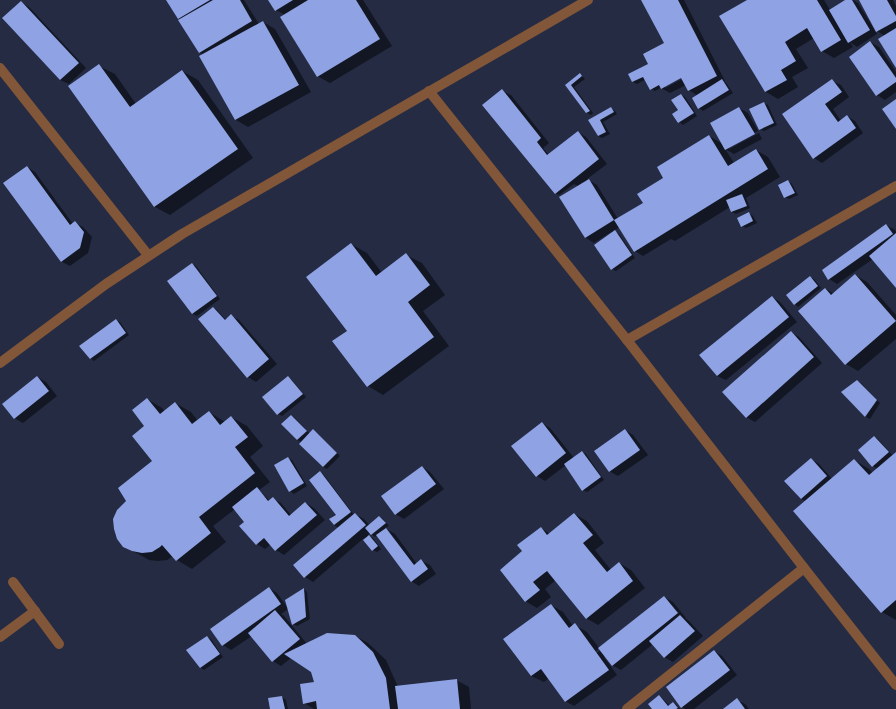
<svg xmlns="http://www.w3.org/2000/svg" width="896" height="709" viewBox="0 0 896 709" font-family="Karla,sans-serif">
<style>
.shadow{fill:#0007;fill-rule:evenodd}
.building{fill:#8ea2e4}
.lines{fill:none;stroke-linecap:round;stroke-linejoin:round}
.service{stroke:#815639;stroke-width:10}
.minor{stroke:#815639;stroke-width:10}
</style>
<rect width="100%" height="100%" fill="#242b43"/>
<!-- shadow -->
<g class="shadow">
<polygon points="167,0 244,0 259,24 263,22 275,29 311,92 248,127 236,120 201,56 203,55 199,52 181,20 179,18"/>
<polygon points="269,0 363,0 392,46 330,83 317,76 285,15 276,10"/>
<path d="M643,0h41l41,81h-1l2,2 7,10 -30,18 -4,-3 -6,-9 5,-3 -9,-6 -3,-5 -16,8 -9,-5 -6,3 -4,-2 -5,-10 -9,5 -4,-2 -4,-7 21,-11 15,-20zM685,75l1,2 -21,11v-2z"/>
<polygon points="749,0 824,0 830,10 847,0 853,0 858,3 874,29 875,28 860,0 893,0 896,6 896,66 885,36 874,29 877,34 857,47 850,42 853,47 834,58 822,51 814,38 796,49 808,68 792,77 798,87 778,99 766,92 721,17"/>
<polygon points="21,2 29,7 86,68 69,84 60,80"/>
<polygon points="870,42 879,47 896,72 896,92 885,100 877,95 850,57"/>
<polygon points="99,66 115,74 136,104 182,71 198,80 253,158 170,215 155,207 70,86"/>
<polygon points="580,74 585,79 574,87 593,113 591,115 587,113 566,85"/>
<polygon points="832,81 841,85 849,97 833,109 841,121 847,116 855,121 863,133 822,163 814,158 783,114"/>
<polygon points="502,91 511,95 549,143 543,148 549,155 578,132 586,137 607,164 587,179 597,185 618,219 644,204 665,179 709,136 723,144 739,108 748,113 758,131 729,147 729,149 759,133 762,139 734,154 725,149 734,163 756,150 768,157 780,177 746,198 750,208 736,214 732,212 730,207 675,241 671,239 643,256 635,251 620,227 613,231 619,234 635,258 616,271 612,269 612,234 611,232 594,243 586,238 560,197 578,186 574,184 559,195 555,193"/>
<polygon points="681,95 685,97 697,116 683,125 679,122"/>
<polygon points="764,103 768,105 777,125 764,131 760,129"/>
<polygon points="611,108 615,111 617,114 603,122 610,134 602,138 598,136 589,120"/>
<polygon points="27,167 35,172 73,224 75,223 83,227 92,237 88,253 70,266 62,262 4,183"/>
<polygon points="788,181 792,184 798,195 789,199 785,197"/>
<polygon points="749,213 753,216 757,223 746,228 742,226"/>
<polygon points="886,225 895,230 896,232 896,287 873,259 837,284 829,279"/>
<polygon points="351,244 367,253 382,273 406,255 422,263 445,295 423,311 449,346 383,395 368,386 348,331"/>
<polygon points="192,264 196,266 220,299 197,316 193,314 169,282"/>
<polygon points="855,275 867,282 896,315 896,339 858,371 846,364 800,311 826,289 834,294"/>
<polygon points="810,277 814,279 821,288 798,307 795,304"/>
<polygon points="772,297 780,302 797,322 726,380 717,376"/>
<polygon points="213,308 217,310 226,320 231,316 239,320 277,364 256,382 248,377"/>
<polygon points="116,320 120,322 129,335 94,361 90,358"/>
<polygon points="791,332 799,337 822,363 755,422 746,417"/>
<polygon points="37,377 46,382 57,396 23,423 14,418"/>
<polygon points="288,377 292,380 306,397 282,416 278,414"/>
<polygon points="857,381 861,383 880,403 870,419 866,417 843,392"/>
<polygon points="147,399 162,408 165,412 175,403 191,412 198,421 209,412 225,422 231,417 247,426 263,446 250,457 270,482 259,490 270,501 273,499 281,503 291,515 306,503 314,508 325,520 284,555 276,550 271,544 265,549 257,544 246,522 235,509 213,526 226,542 192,569 177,560 173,556 167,560 158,561 149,560 124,546 127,501 153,461 146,426"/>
<polygon points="292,416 295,418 310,434 313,431 317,433 340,456 327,469 323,467 302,442 297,440"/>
<polygon points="542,423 550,428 574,458 582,452 586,454 604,480 587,492 583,490 566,465 545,481 537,476"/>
<polygon points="625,430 633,435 648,455 618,476 609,471"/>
<polygon points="874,437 878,439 893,456 896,453 896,620 882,612 806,501 801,499 811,459 819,464 832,479 854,460 869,469 873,473 878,469 873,466"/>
<polygon points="288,458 292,460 307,486 294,494 290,491 275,466"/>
<polygon points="422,467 430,472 444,489 404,519 395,514"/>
<polygon points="320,472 324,475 354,515 355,514 364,519 369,525 380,517 383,519 389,526 385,528 395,534 417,564 422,561 430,565 436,574 419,586 411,581 377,535 375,537 370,533 368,535 373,538 381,549 377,552 373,550 364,538 313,582 305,577 295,566 339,528 334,525 331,520 337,515"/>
<polygon points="574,514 587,521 604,543 595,550 611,570 619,563 631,570 645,588 598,625 586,618 556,580 545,589 551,597 537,608 525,601 524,552 541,528 550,534"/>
<polygon points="269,588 277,593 287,607 304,589 307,592 310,619 297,626 293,624 288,609 281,614 284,616 307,644 355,636 368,643 386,660 398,687 456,680 469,687 471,709 314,709 304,703 316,683 312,672 291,658 281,666 273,661 252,636 231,650 223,645 211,629"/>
<path d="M664,597l9,5 13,16h-1l4,3 14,15 -30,26 -9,-5 -11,-13 -32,26 -9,-5 -7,-9 -1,1 13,18 -43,31 -9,-5 -16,-23 -5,4 -13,-6 20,-71 12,7 10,14 2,-1 12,7 12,16zM600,648l1,2 -45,32v-2z"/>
<polygon points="207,637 211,639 223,657 204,670 201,668 188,651"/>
<polygon points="714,651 722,656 737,675 694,709 685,709 682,707"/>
<polygon points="659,696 663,699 670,706 674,703 680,709 653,709"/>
<polygon points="282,697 286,700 288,709 271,709"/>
<polygon points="737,700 745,704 749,709 725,709"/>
</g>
<!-- building -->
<g class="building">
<polygon points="166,0 210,0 178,19"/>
<polygon points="213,0 240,0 252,21 199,53 178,20"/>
<polygon points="268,0 293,0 275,11"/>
<polygon points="308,0 356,0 380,39 317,77 280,17"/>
<polygon points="641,0 678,0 717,76 688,91 681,78 661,89 659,85 650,90 643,77 632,82 628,74 648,64 643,54 664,43"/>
<polygon points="747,0 817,0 841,40 821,52 807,28 785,42 796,61 781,70 787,80 765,92 719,16"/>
<polygon points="845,0 852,0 870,30 848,43 829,10"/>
<polygon points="859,0 887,0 896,16 896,21 876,32"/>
<polygon points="21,1 79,63 60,80 2,18"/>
<polygon points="263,21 299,85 235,120 199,56"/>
<polygon points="896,28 896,68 878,39"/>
<polygon points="870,41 896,78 896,82 876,96 849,57"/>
<polygon points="99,64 130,107 182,70 238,149 154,207 68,86"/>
<polygon points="580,73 582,76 571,85 590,111 586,113 565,85"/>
<polygon points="722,79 729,90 698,109 692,98"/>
<polygon points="832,79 842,92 825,104 838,122 847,115 856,128 813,159 782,114"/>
<polygon points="502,89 541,138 537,142 547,155 578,131 599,159 555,194 482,105"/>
<polygon points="681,94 694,113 678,123 672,114 678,110 671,100"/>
<polygon points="896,99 896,129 882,109"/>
<polygon points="764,102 774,123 759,130 749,109"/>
<polygon points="611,107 614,112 600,120 606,132 598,136 588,120"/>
<polygon points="739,107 755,134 725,150 710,123"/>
<polygon points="709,135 728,166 756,149 768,169 634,252 614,220 643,203 637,194 663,178 657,167"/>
<polygon points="27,166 70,225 75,221 84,232 80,248 61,262 3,183"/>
<polygon points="589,179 614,220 585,238 559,197"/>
<polygon points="788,180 795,193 784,198 778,185"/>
<polygon points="742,194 747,206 731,212 726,200"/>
<polygon points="749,212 753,221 741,227 737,218"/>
<polygon points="886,224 893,234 828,280 822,270"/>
<polygon points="615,230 632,255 611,270 594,245"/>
<polygon points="896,233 896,288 869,256"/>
<polygon points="351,243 376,276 406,253 430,285 408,302 434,337 367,387 332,341 347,331 306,277"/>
<polygon points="192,263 217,296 192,314 167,281"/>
<polygon points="855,274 896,321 845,365 798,311 825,288 831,295"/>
<polygon points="810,276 818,286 794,305 786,295"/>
<polygon points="772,296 789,317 717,376 699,355"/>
<polygon points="213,307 225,320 231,314 269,359 247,378 198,319"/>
<polygon points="116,319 126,333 90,359 79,346"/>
<polygon points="791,331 814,357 746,418 722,392"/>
<polygon points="37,376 49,391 14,419 2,404"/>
<polygon points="288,376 303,394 277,415 262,397"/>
<polygon points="857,380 877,400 865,417 841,392"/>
<polygon points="147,398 160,414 175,402 192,424 209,411 220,425 231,416 248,437 235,447 255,473 199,517 211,533 176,561 162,545 160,547 152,552 142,553 132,551 123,547 117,539 114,529 113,519 117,510 126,501 118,488 152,461 132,436 144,426 132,410"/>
<polygon points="291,415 307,431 297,440 281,424"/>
<polygon points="542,422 566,453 536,477 511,446"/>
<polygon points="313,429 337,453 323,467 299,444"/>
<polygon points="625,429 640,450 609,472 594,451"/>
<polygon points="874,436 889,452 872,467 858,450"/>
<polygon points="582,451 601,477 582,491 564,464"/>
<polygon points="896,452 896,600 881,613 793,511 854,459 869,475"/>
<polygon points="288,457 304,483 289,492 274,465"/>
<polygon points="811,458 827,476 801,499 784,481"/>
<polygon points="422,466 436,484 395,515 381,496"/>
<polygon points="320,471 351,512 334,525 329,519 336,515 309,480"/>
<polygon points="257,487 268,501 273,497 289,516 305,502 317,515 275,551 264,538 256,545 239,526 244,522 232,507"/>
<polygon points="355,513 366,525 304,578 293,565"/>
<polygon points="574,513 593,535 583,543 607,572 619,562 633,581 586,619 547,571 533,582 540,590 525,602 500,570 522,551 517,545 541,527 547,535"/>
<polygon points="379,516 386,523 371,535 365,528"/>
<polygon points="386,528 414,565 421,559 428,569 411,582 376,535"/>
<polygon points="369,535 378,546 372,551 363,540"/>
<polygon points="269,587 281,604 222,646 210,629"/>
<polygon points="304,588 306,617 292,625 285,600"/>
<polygon points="664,596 678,613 612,666 598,648"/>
<polygon points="551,604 569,628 575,623 609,670 565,702 541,669 531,676 503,639"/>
<polygon points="275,610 300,639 272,662 248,633"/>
<polygon points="680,615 695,631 664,658 649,641"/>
<polygon points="327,633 355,635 373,652 386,678 390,709 317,709 316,701 303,704 300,684 314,682 311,672 284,654"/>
<polygon points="207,636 220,654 200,668 186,650"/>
<polygon points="714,650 730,670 681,708 666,687"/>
<polygon points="457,679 460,709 398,709 395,686"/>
<polygon points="659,695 668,706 673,702 678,708 676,709 652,709 648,704"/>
<polygon points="282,696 285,709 270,709 268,698"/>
<polygon points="737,698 745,709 723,709"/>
</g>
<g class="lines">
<!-- service -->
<g class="service">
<polyline points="13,582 59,644"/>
<polyline points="0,637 35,611"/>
<polyline points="627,709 804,568"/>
</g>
<!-- minor -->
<g class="minor">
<polyline points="0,68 148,255"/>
<polyline points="429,91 627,340 804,568 896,685"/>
<polyline points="627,340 896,186"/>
<polyline points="0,363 106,284 182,234 588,0"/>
</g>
</g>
</svg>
